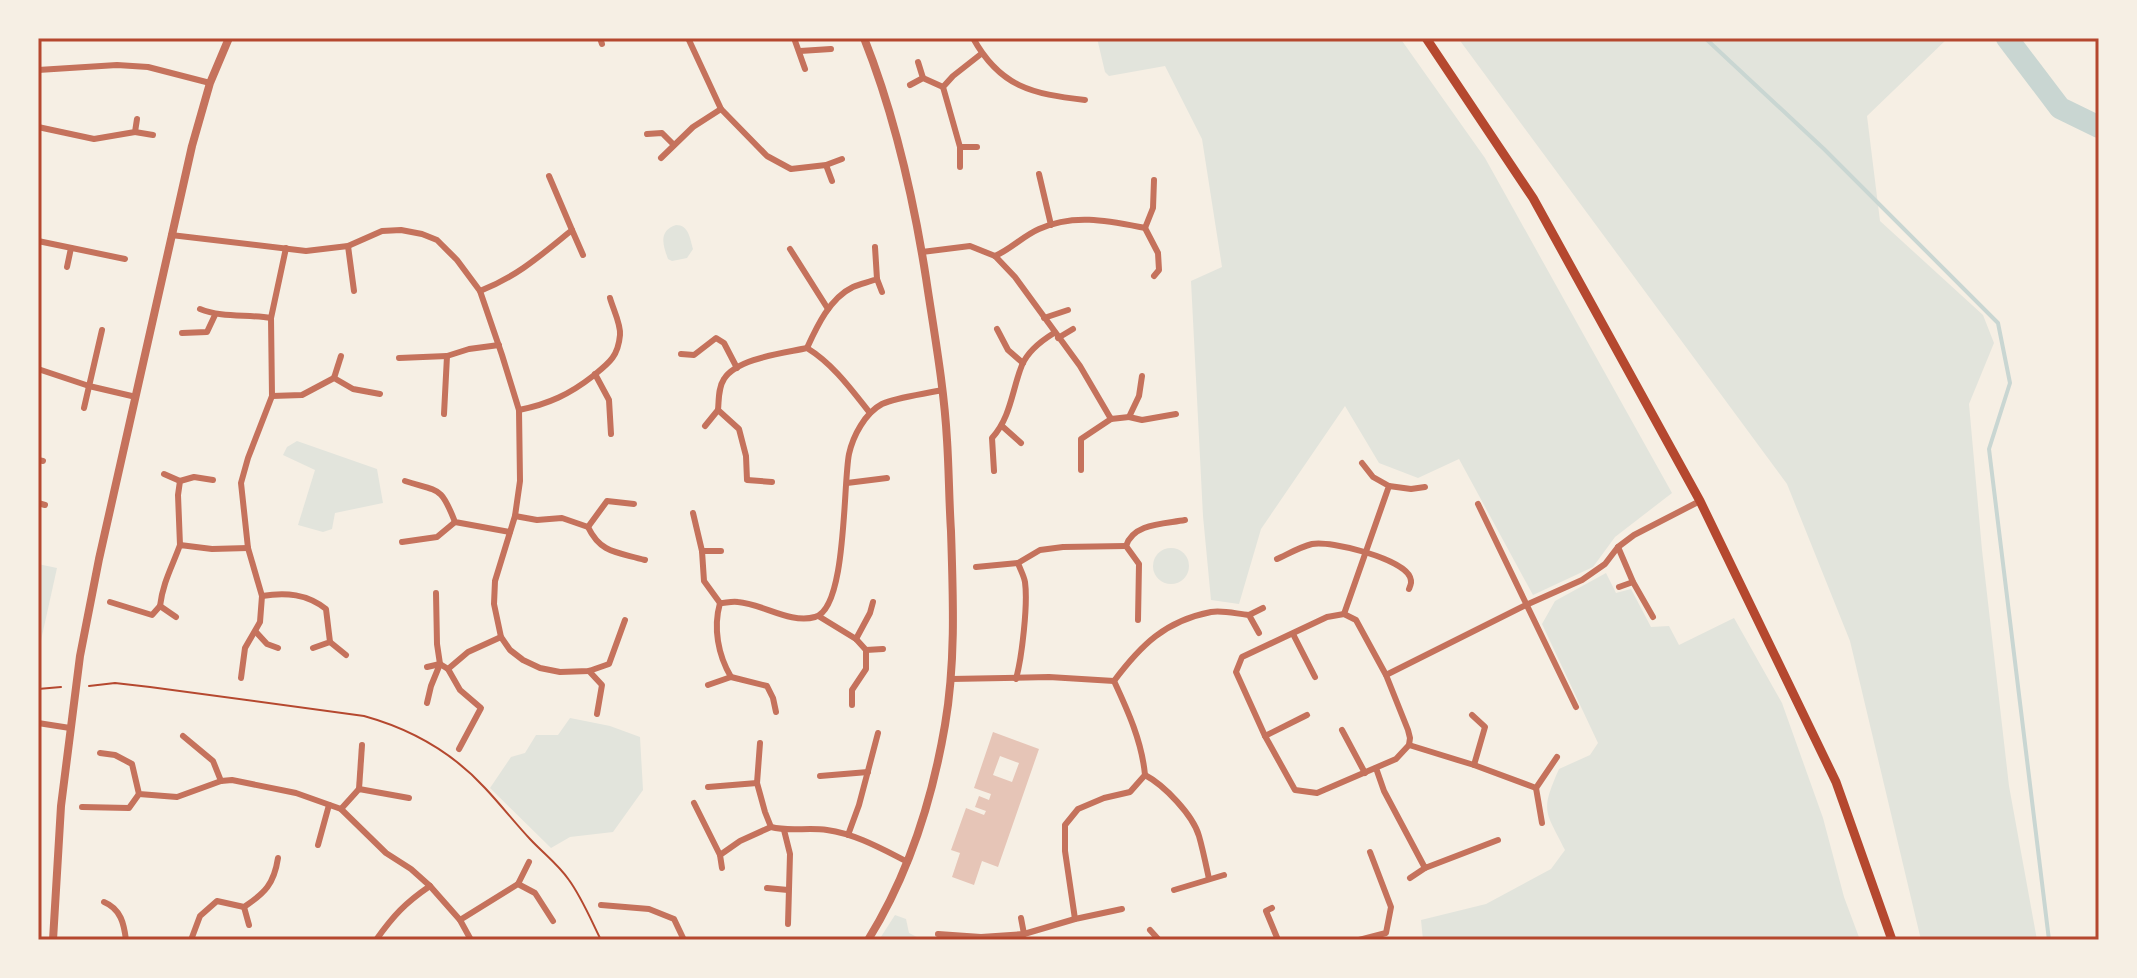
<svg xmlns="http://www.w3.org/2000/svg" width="2137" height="978" viewBox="0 0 2137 978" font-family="'Exo 2',sans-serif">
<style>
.green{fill:#e2e4dc}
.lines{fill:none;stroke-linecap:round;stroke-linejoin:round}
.stream{stroke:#c9d6d2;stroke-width:4}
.river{stroke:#c9d6d2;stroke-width:22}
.building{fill:#e6c5b7;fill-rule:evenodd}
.path{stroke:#b5482f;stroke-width:2}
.minor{stroke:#c5725c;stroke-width:6}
.tertiary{stroke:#c5725c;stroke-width:8}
.secondary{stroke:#b5482f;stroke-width:9}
.neatline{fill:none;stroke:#b5482f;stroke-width:3}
</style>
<rect width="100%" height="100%" fill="#f6efe4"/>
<!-- green -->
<g class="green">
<polygon points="1097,38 1400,38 1485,158 1672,493 1615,537 1593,567 1533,595 1459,459 1418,478 1379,463 1345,406 1261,529 1239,604 1211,600 1203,516 1191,281 1222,267 1202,139 1165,66 1109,76 1105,72"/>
<polygon points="1458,38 1948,38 1867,116 1880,221 1983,315 1994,343 1969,404 1982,550 2009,786 2037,940 1921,940 1850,641 1787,484"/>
<path d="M676,225c13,0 14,14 17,24l-6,9 -15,3 -4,-2c-5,-14 -10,-28 8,-34z"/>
<polygon points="297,441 377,469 383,503 335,513 332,529 323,532 298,525 315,470 283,455 287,447"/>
<circle cx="1171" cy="566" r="18"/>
<polygon points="38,564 57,568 38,654"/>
<path d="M1606,573l10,20 15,-4 20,38 18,-1 10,19 55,-27 48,85 41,115 21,79 16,43h-437l-2,-20 65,-16 65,-35 14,-19c-20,-40 -25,-38 -6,-81l31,-14 8,-12 -56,-119 13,-23z"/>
<polygon points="570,718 610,726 640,737 643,790 613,832 570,837 551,848 490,788 511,757 525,753 536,735 558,735"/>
<polygon points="895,915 906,919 909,933 923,940 879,940"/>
</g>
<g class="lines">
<!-- stream -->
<g class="stream">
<polyline points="1705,38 1824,149 1998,323 2010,383 1989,449 2049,940"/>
<polyline points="2095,38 2099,40"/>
</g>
<!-- river -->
<polyline class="river" points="2007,38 2060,108 2099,127"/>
</g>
<!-- building -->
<path class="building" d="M993,732l46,17 -41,118 -16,-6 -8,24 -22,-8 8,-24 -9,-3 15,-42 18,7 2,-4 -11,-4 4,-11 10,4 2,-6 -17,-6zM1000,756l19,7 -7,19 -19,-7z"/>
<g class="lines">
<!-- path -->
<g class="path">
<path d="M89,686l26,-3 35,4 214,29c47,13 88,36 121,72 16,17 30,35 45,51 13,14 28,25 39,41 13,18 22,40 32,60"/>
<polyline points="38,689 61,687"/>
</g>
<!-- minor -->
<g class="minor">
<polyline points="600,38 602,44"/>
<polyline points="688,38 721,109 767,156 791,169 826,165 842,159"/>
<polyline points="794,38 805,69"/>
<path d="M973,38c27,49 59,56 112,62"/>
<polyline points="800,51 831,49"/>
<polyline points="918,62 923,78"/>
<polyline points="38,70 117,65 148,67 210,83"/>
<polyline points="910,85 923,78 943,87"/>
<polyline points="38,127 94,139 135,132 137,119"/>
<polyline points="135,132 153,135"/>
<polyline points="647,134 662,133 674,145"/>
<polyline points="960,147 977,147"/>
<polyline points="661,158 693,127 721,109"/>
<polyline points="826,165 832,181"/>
<polyline points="960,167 960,147 943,87 953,76 981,54"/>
<polyline points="1039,174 1051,225"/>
<polyline points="1145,228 1153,208 1154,180"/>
<polyline points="572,230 583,255"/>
<polyline points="171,235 306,251 348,246 382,231 401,230 422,234 437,240 457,260 480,291 502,355 519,410 520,481 515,516 495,581 494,604 501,637 510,650 523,660 540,668 560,672 589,671 609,664 625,620"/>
<polyline points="38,241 125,259"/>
<polyline points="348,246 354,291"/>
<path d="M286,248l-15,70 1,78 -24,62 -7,25 7,65 14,48c24,-4 45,-2 64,13l4,33 -17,6"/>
<polyline points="790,249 828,309"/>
<polyline points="922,252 970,246 995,256 1015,277 1080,366 1111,419 1129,417 1139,396 1142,376"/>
<path d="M995,256c16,-7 28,-20 44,-27 35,-16 70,-8 106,-1l13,25 1,17 -5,6"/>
<polyline points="67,267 71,248"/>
<polyline points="877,279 882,292"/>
<path d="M480,291c38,-15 61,-36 92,-61l-23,-54"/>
<path d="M200,309c22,9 47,5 71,9"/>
<polyline points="1044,318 1068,310"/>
<polyline points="997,329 1008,350 1023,363"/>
<polyline points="182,333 207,332 215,315"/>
<polyline points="1058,338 1073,329"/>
<path d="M807,348c10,-22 23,-50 46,-61 7,-3 16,-5 24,-8l-2,-32"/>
<polyline points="681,354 694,355 716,338 724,343 737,368"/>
<polyline points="399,358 447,356 469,349 499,345"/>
<polyline points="38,369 89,386 136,397"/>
<polyline points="595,374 609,400 611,434"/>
<polyline points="334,378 341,356"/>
<polyline points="272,396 302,395 334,378 353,389 380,394"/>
<polyline points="84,408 102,330"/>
<path d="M519,410c30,-6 51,-16 74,-34 16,-13 25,-19 27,-41 1,-11 -7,-26 -10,-37"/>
<polyline points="444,414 447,356"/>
<polyline points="1129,417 1142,420 1176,414"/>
<polyline points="705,426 718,410"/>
<polyline points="1002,426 1021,443"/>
<polyline points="38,460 43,461"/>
<polyline points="1081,470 1081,439 1111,419"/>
<path d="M994,471l-2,-33c19,-21 20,-48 30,-73 6,-14 19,-24 32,-32"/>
<polyline points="164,474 180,481"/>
<path d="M405,481c35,11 36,5 50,41l55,10"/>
<path d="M772,482l-25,-2 -1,-24 -7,-27 -21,-19c1,-10 0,-22 6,-31 13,-21 61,-26 83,-31 26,16 44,41 63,65"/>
<polyline points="847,483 887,478"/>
<polyline points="1389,486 1411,489 1425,487"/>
<polyline points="38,503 45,505"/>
<polyline points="1478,504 1576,707"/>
<path d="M693,513l9,38 2,30 16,22c5,0 12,-2 18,-1 25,2 52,22 77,15 32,-8 28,-134 34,-163 4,-18 16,-41 33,-50 15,-7 43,-10 60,-14"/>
<path d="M515,516l22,4 25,-2 26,9c13,27 30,25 57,33"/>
<polyline points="588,527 607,501 634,504"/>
<polyline points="402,542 437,537 455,522"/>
<polyline points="180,545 178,495 180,481 194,477 213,480"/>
<polyline points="1126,546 1139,564 1138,620"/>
<path d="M1126,546c7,-23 38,-22 59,-26"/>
<polyline points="1618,547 1633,582 1653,617"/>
<polyline points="702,551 721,551"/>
<path d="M1277,559c11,-5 23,-12 35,-15 19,-4 91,15 98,33 2,5 1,7 -1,12"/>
<polyline points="976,567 1018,563"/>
<polyline points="1619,587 1633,582"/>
<path d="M110,602l42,13 8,-9c3,-24 12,-39 20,-61l32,4 36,-1"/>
<polyline points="160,606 176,617"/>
<polygon points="1344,614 1356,620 1386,675 1408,730 1410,738 1409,745 1396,759 1317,793 1295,790 1265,736 1236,672 1242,657 1327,617"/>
<polyline points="1344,614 1389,486 1373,477 1362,463"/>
<polyline points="1249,615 1263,608"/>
<polyline points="820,617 856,639 866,650 866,669 852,690 852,705"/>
<polyline points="256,632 267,644 278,648"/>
<polyline points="1293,634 1315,677"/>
<polyline points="856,639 870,613 873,602"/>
<polyline points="330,642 346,655"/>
<polyline points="866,650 883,649"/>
<polyline points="427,667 440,664 448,669 468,652 501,637"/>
<polyline points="448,669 460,690 481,708 459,749"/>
<polyline points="589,671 602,685 597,714"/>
<polyline points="1386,675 1526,605 1582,580 1605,564 1618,547 1634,535 1700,501"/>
<polyline points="731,677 767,686 773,698 776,712"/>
<polyline points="241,678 245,648 260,622 262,596"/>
<polyline points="951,679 1049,677 1114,681"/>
<path d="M1016,679c6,-22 12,-75 9,-97 -1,-6 -5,-13 -7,-19l22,-13 23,-3 63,-1"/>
<path d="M1114,681c27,-36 51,-60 97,-69 12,-2 26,2 38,3l10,18"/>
<path d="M708,685l23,-8c-13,-22 -18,-49 -11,-74"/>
<polyline points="427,703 431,686 440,664 437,644 436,593"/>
<polyline points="1472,715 1485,727 1474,765"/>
<polyline points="38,723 70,728"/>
<polyline points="1342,730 1365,773"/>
<polyline points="183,736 213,761 221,781"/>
<polyline points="1265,736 1307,715"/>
<polyline points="760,743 757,783 765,812 771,827"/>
<polyline points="1409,745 1474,765 1536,788 1557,757"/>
<polyline points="100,753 115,755 132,764 139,794 177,797 221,781 232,780 296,793 341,809 386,853 411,869 430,886 460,920 471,940"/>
<polyline points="1376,768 1384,791 1425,868 1498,840"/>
<path d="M1145,775c19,10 48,40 54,61 4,14 7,29 10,43"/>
<polyline points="820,776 868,772"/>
<polyline points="708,787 757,783"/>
<polyline points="1536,788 1542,823"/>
<polyline points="359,789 362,745"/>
<polyline points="694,803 720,855"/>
<polyline points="82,807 129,808 139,794"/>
<polyline points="341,809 359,789 409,798"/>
<polyline points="784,830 790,854 788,924"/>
<polyline points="848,835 859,805 878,733"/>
<polyline points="318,845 329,805"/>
<path d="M722,868l-2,-13 20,-14 31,-14c18,5 37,0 56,3 29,4 55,19 81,32"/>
<polyline points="1410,878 1425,868"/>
<polyline points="518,884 529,862"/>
<polyline points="767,888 788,890"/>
<polyline points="1174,890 1224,875"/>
<path d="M104,902c17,7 20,22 22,38"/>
<polyline points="601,905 649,909 674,919 684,940"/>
<polyline points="244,907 249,925"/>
<polyline points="1272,908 1266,911 1278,940"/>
<polyline points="1021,918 1024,934"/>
<path d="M1075,919l-10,-68v-26l13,-16 26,-11 26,-6 15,-17c-3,-33 -17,-64 -31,-94"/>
<polyline points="460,920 518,884 535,893 553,921"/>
<polyline points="1150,930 1159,940"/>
<polyline points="938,934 981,937 1024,934 1075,919 1122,909"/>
<path d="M191,940l9,-24 17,-15 27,6c21,-14 30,-23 34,-49"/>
<path d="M376,940c17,-24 29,-37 54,-54"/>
<polyline points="1359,940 1386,933 1391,907 1370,852"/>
</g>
<!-- tertiary -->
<g class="tertiary">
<path d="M864,38c31,78 49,157 62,240 8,54 18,108 21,162 2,30 2,61 4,91 2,64 5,130 -6,194 -13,76 -36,149 -77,215"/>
<polyline points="53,940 61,806 80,656 99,559 192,146 210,83 229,38"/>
</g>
<!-- secondary -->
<polyline class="secondary" points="1426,38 1533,198 1700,501 1836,782 1892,940"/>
</g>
<!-- border -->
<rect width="2137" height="978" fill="none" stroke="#f6efe4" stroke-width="80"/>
<rect x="40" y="40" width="2057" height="898" class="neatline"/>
</svg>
